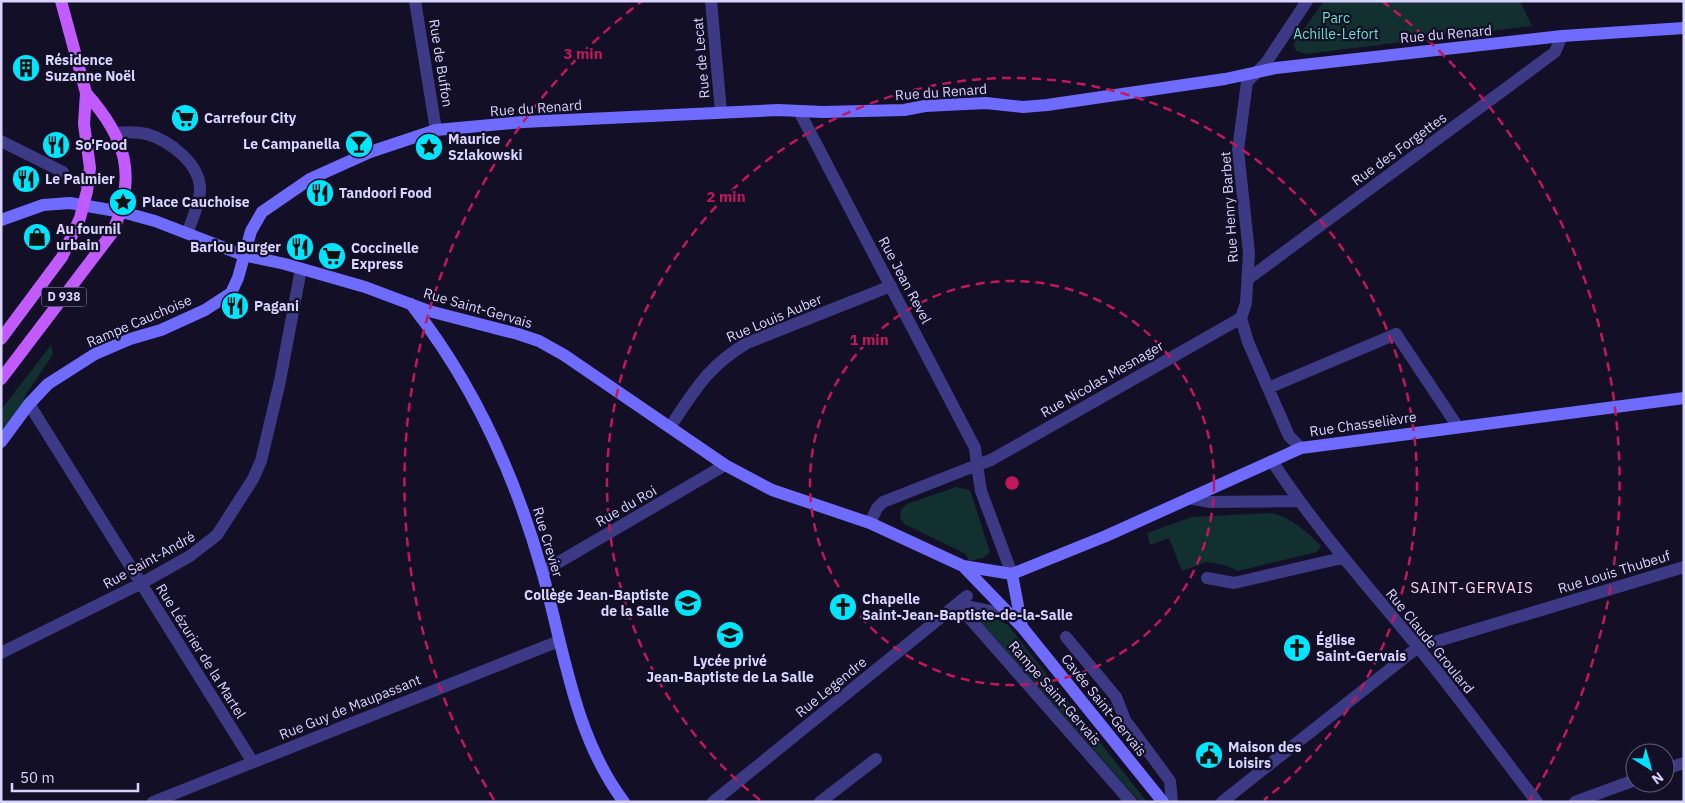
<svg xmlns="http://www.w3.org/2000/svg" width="1685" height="803" font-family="'IBM Plex Sans',sans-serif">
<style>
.green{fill:#12302f}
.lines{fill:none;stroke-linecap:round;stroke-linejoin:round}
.street{stroke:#3d3a85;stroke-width:12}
.secondary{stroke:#6f6bff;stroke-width:12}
.primary{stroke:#c25bff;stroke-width:12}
.ring{fill:none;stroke:#c2185b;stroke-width:2.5;stroke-dasharray:9 6}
.labels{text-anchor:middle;stroke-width:4.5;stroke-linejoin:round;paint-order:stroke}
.shield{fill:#130f26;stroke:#9e99be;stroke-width:1}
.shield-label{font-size:12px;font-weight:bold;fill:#d9d4ff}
.park-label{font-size:14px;fill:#5fe0c0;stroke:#130f26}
.street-label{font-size:14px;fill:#d9d4ff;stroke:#130f26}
.poi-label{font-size:14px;font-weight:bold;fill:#d9d4ff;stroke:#130f26;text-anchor:start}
.neighbourhood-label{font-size:15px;letter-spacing:1px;fill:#ffd6f0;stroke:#130f26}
.centre{fill:#c2185b;stroke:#130f26;stroke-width:2.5}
.ring-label{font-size:15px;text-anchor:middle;font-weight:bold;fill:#c2185b;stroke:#130f26;stroke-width:4.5;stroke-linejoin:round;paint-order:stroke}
</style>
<rect width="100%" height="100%" fill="#130f26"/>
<path class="green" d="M1324,1H1520L1532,26L1464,34H1411L1403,42L1306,54L1296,51L1293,44Z
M51,345L53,354L23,399L27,407L1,442V410Z
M956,487L970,490L990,552L983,558L970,561L964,553L904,524L900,517L901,509L907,504Z
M1272,513C1293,519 1306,531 1321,546L1317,552L1238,571L1224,565L1206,562L1182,571L1169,538L1150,545L1147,533L1192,517Z
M976,609L1008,625L1147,802H1140L974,614Z"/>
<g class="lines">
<path class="street" d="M415,1L436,130
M711,1L721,112
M799,111L975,448L977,465L991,460L1241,318
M116,133C126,132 137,132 147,134C170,141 201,164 200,191C199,205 192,220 187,233
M1,141L63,172
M1248,279L1555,52L1562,36
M1268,388L1396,334L1458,427
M29,404L252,761
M670,427C695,390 708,366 747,343L891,286
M1301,448L1289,436L1248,342L1241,318L1246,303L1249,253L1238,150L1247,82L1266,63L1307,1
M1272,461C1315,527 1367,585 1417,646C1458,696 1497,750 1537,802
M1189,498L1210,502L1298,501
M870,523L877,508L883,502L977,465L981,491L1012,574
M542,572L725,465
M1207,578L1234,583L1342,558
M957,604L1131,802
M957,604L1010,615
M1066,637L1116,697L1125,720L1170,781L1172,802
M1,653L142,583L190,556L217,535L253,479L261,461L280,381L301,269
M1665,769L1684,763
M153,802L559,641
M713,802L967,596
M820,802L876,759
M1222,802L1418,647L1684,567
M1575,802L1635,780"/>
<path class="secondary" d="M1,220L43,205L70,203L122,212L155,221L243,255L285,264L365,287L429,311L518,334L539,341L564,355L725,465L772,490L870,523L963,566L1012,574L1106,536L1301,448L1684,398
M411,304C473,383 515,475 542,571C564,649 574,736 624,802
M1,442L29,404L48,384L95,354L130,339L161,330L205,310L231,293L238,278L251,231L262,212L310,179L370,152L436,130L523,122L778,110L823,112L904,110L925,106L986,103L1023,107L1047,105L1225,79L1276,68L1562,36L1684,28
M963,566L1022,627L1163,802
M1012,574L1022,627"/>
<path class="primary" d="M1,339L62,257L80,218L87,191L90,168L84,124L86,93L61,1
M1,379L112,233C138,176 126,138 86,93"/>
</g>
<g class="ring">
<circle cx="1012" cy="483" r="202"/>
<path d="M760 800A405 405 0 1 1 1264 800"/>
<path d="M494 800A607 607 0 0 1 642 1M1382 1A607 607 0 0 1 1530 800"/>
</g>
<defs>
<symbol id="building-disc" viewBox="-11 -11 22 22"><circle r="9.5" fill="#00e5ff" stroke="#130f26"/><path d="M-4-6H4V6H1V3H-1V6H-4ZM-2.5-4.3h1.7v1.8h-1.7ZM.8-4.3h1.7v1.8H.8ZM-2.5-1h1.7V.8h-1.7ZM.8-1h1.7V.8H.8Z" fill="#111"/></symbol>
<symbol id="supermarket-disc" viewBox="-11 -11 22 22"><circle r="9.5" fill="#00e5ff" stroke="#130f26"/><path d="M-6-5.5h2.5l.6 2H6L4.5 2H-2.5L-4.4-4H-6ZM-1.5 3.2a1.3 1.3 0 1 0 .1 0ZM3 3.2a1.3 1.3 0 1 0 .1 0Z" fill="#111"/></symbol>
<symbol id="bar-disc" viewBox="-11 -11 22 22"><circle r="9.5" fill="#00e5ff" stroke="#130f26"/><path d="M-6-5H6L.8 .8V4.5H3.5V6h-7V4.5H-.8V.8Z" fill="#111"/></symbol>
<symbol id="restaurant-disc" viewBox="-11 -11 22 22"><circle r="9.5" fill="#00e5ff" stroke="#130f26"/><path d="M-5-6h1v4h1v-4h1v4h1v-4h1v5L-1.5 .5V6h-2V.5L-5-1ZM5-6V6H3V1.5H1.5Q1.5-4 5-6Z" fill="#111"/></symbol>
<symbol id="sight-disc" viewBox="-11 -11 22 22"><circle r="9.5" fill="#00e5ff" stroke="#130f26"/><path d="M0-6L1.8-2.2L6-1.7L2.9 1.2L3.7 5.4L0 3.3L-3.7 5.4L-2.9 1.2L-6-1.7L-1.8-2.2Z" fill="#111"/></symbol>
<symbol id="shop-disc" viewBox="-11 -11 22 22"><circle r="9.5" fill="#00e5ff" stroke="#130f26"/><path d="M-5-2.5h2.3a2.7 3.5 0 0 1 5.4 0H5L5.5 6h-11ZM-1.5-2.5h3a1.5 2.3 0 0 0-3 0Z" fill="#111"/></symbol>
<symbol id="school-disc" viewBox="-11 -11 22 22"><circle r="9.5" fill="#00e5ff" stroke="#130f26"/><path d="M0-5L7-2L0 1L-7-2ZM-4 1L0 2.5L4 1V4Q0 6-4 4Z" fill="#111"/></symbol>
<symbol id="church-disc" viewBox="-11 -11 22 22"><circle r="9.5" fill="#00e5ff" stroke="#130f26"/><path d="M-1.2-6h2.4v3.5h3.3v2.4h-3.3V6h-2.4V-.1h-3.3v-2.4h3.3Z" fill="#111"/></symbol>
<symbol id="civic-disc" viewBox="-11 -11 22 22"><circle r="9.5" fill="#00e5ff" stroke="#130f26"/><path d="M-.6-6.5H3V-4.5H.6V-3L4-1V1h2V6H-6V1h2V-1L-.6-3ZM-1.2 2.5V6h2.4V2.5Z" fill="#111"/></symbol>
</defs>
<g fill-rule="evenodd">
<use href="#building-disc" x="10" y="52" width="32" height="32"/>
<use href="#supermarket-disc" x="169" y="102" width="32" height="32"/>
<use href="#bar-disc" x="343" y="128" width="32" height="32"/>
<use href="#restaurant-disc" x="40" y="129" width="32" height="32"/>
<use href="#sight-disc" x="413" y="131" width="32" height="32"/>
<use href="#restaurant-disc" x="10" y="163" width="32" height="32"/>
<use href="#restaurant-disc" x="304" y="177" width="32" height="32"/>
<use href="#sight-disc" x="107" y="186" width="32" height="32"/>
<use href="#shop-disc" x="21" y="221" width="32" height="32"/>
<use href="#restaurant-disc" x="284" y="231" width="32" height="32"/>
<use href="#supermarket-disc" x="316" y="240" width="32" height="32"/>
<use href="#restaurant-disc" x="219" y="290" width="32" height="32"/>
<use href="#school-disc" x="672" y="587" width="32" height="32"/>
<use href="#church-disc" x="827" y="591" width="32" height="32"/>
<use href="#school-disc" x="714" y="619" width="32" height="32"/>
<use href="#church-disc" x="1281" y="632" width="32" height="32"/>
<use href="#civic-disc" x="1193" y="739" width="32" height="32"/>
</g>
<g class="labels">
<rect class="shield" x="41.5" y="287.5" width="45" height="19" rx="4"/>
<g class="shield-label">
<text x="64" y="301">D 938</text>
</g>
<g class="park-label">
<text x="1336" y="23">Parc<tspan x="1336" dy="16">Achille-Lefort</tspan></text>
</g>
<g class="street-label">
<text transform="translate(1446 34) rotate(-5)" y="5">Rue du Renard</text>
<text transform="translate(701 58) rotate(-95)" y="5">Rue de Lecat</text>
<text transform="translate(441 63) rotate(81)" y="5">Rue de Buffon</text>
<text transform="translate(941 92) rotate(-4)" y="5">Rue du Renard</text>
<text transform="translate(536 108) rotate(-4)" y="5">Rue du Renard</text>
<text transform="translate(1399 149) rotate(-36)" y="5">Rue des Forgettes</text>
<text transform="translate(1229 207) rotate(-94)" y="5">Rue Henry Barbet</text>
<text transform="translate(905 280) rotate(62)" y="5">Rue Jean Revel</text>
<text transform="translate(478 308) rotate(16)" y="5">Rue Saint-Gervais</text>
<text transform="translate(774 318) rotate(-23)" y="5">Rue Louis Auber</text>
<text transform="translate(139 321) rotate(-23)" y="5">Rampe Cauchoise</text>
<text transform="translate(1102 379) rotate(-30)" y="5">Rue Nicolas Mesnager</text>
<text transform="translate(1363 424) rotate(-8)" y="5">Rue Chasselièvre</text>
<text transform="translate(626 506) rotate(-30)" y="5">Rue du Roi</text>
<text transform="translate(548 542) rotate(73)" y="5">Rue Crevier</text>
<text transform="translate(149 560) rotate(-29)" y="5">Rue Saint-André</text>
<text transform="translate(1614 572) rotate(-17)" y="5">Rue Louis Thubeuf</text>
<text transform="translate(1430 641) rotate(51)" y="5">Rue Claude Groulard</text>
<text transform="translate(201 651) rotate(58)" y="5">Rue Lézurier de la Martel</text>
<text transform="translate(831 687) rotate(-39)" y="5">Rue Legendre</text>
<text transform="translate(1055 693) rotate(49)" y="5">Rampe Saint-Gervais</text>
<text transform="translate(1104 705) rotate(51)" y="5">Cavée Saint-Gervais</text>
<text transform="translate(350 707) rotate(-22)" y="5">Rue Guy de Maupassant</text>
</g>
<g class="poi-label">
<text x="45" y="65">Résidence<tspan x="45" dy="16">Suzanne Noël</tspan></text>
<text x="204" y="123">Carrefour City</text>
<text x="448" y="144">Maurice<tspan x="448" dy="16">Szlakowski</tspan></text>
<text x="340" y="149" text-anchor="end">Le Campanella</text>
<text x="75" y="150">So'Food</text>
<text x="45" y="184">Le Palmier</text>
<text x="339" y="198">Tandoori Food</text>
<text x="142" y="207">Place Cauchoise</text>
<text x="56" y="234">Au fournil<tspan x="56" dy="16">urbain</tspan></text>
<text x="281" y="252" text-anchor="end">Barlou Burger</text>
<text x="351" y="253">Coccinelle<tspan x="351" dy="16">Express</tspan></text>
<text x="254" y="311">Pagani</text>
<text x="669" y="600" text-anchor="end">Collège Jean-Baptiste<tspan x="669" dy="16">de la Salle</tspan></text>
<text x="862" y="604">Chapelle<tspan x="862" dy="16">Saint-Jean-Baptiste-de-la-Salle</tspan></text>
<text x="1316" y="645">Église<tspan x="1316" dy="16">Saint-Gervais</tspan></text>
<text x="730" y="666" text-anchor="middle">Lycée privé<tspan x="730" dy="16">Jean-Baptiste de La Salle</tspan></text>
<text x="1228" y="752">Maison des<tspan x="1228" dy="16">Loisirs</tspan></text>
</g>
<g class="neighbourhood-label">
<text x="1472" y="593">SAINT-GERVAIS</text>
</g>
</g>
<circle cx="1012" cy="483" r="8" class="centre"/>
<g class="ring-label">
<text x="583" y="59">3 min</text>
<text x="726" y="202">2 min</text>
<text x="869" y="345">1 min</text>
</g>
<rect width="1685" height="803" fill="none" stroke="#d9d4ff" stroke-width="5"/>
<g transform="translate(1650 768) rotate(143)"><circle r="24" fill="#130f26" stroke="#625e7d"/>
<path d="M0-4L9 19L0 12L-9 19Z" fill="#00e5ff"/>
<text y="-8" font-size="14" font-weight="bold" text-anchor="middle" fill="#d9d4ff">N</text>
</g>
<path d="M12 783v8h126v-8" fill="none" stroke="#d9d4ff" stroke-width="2.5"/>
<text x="20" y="783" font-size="15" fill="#d9d4ff" stroke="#130f26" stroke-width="4" paint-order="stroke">50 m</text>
</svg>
